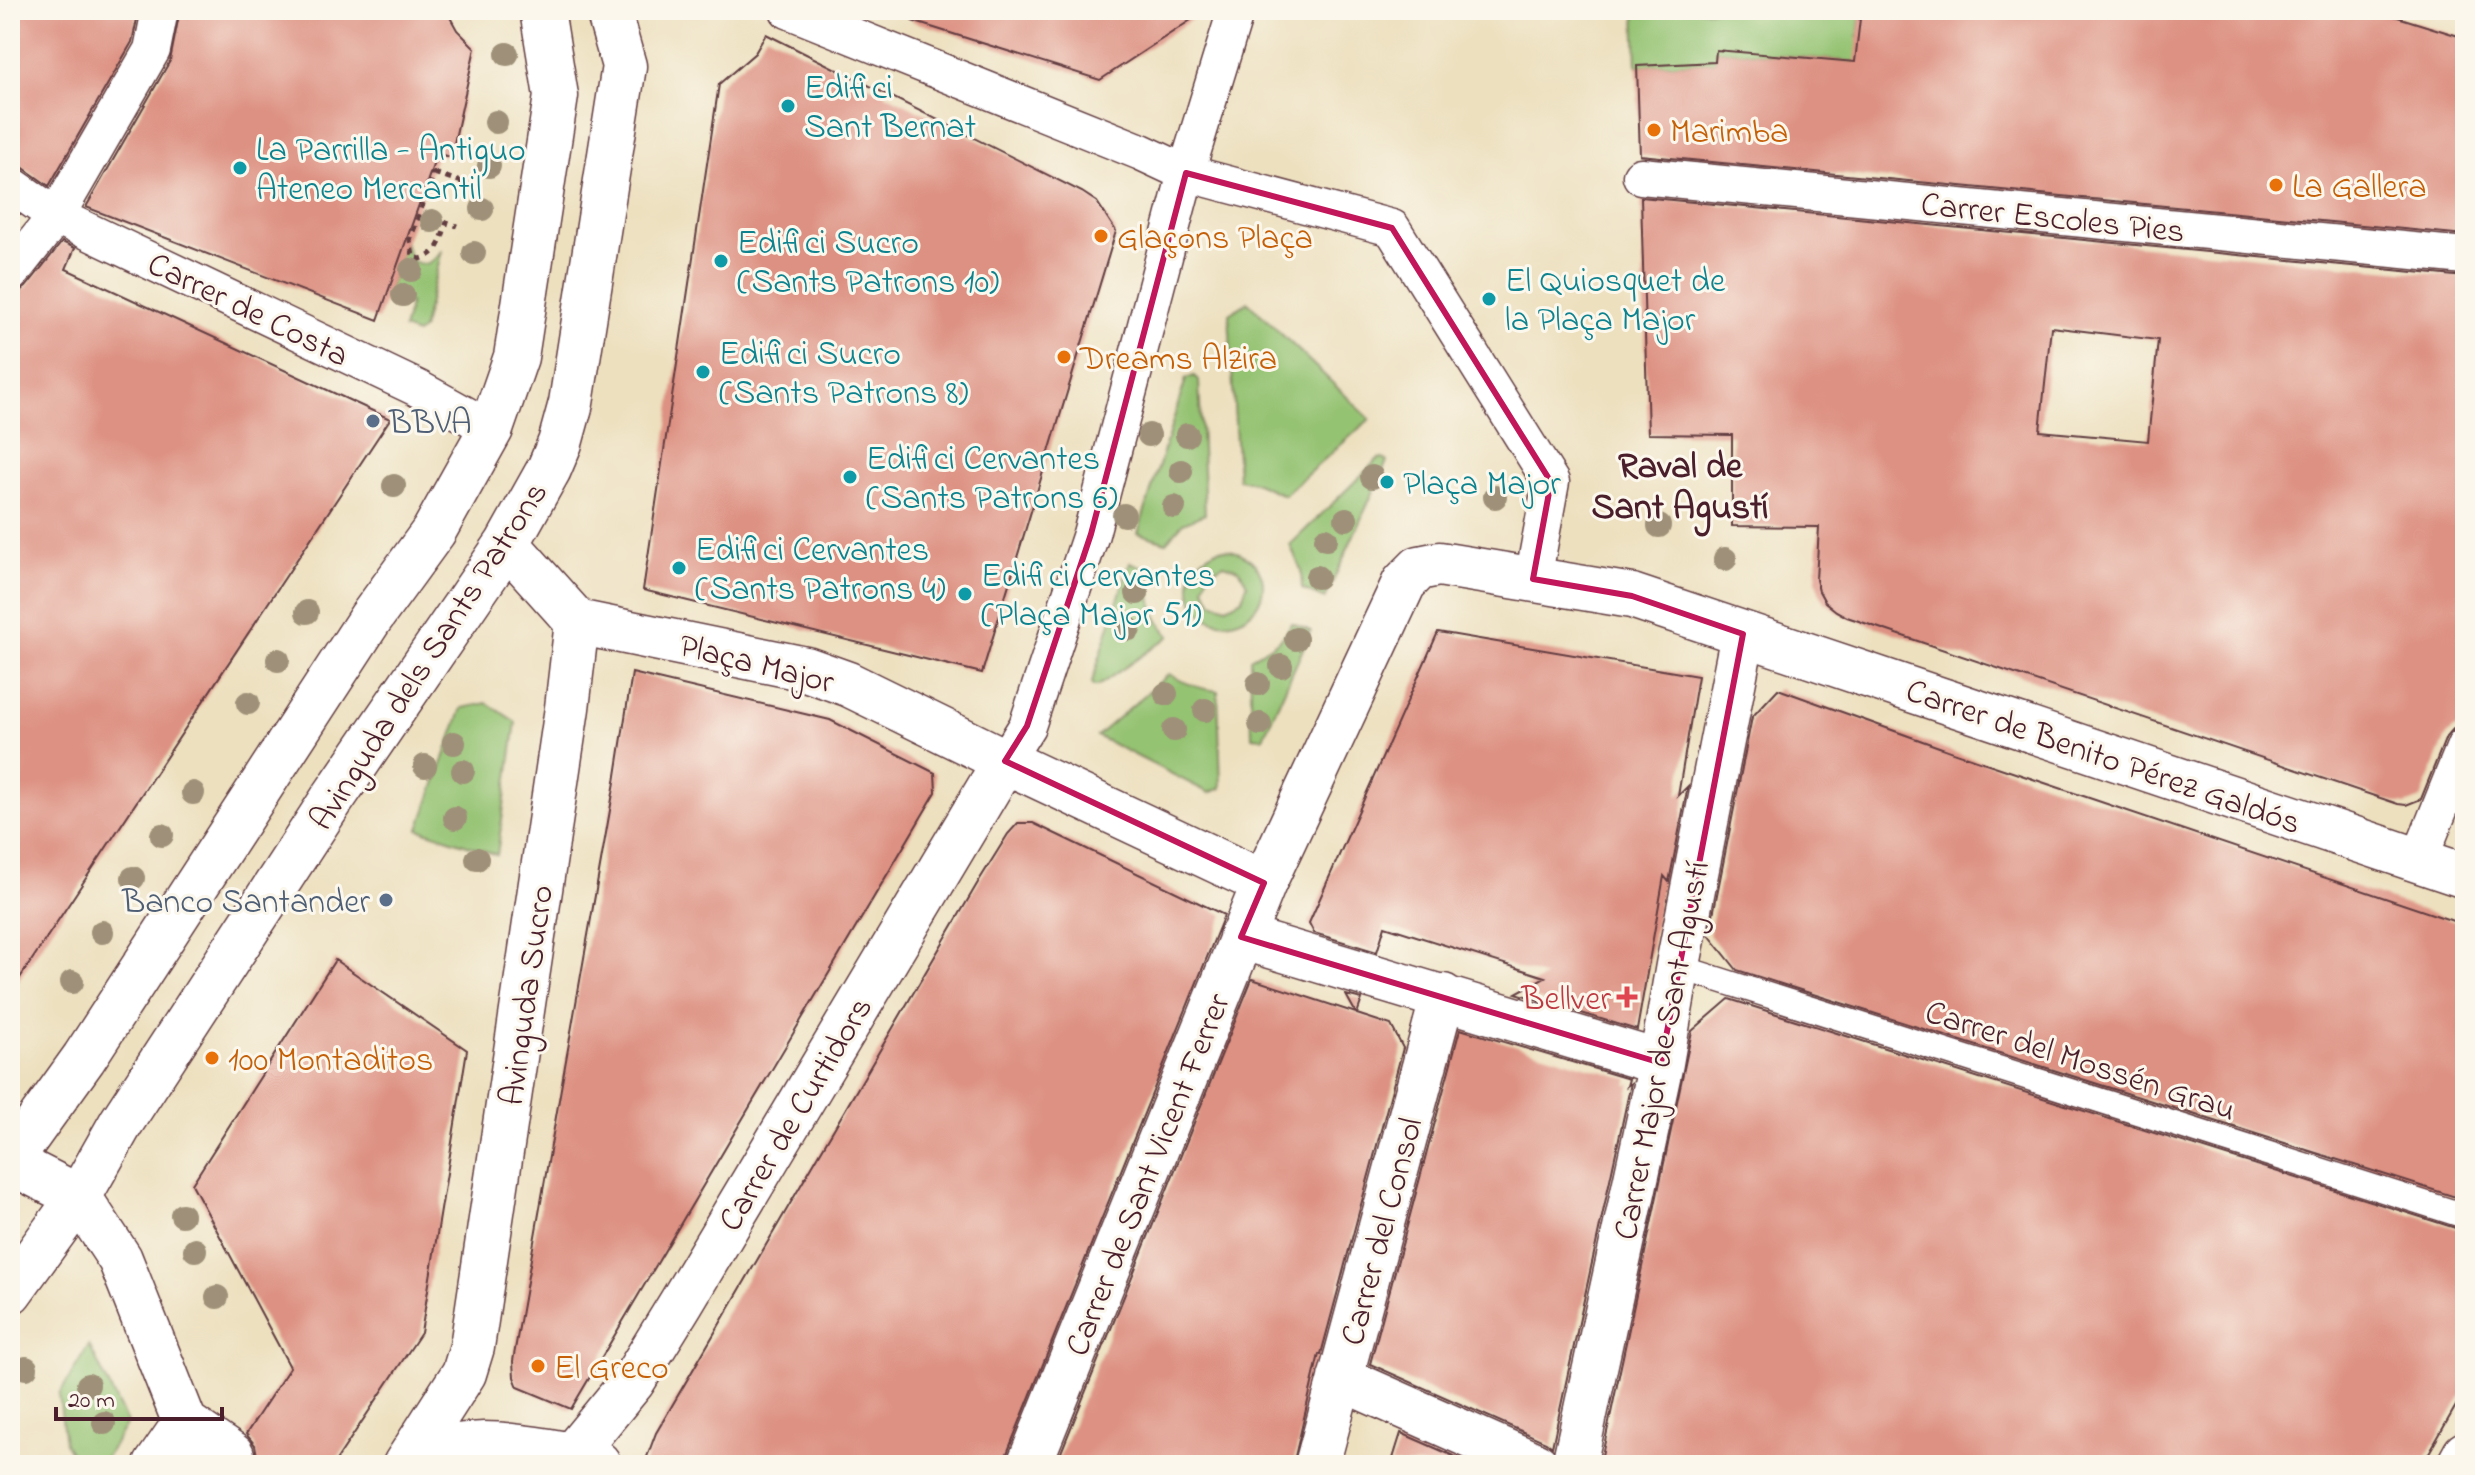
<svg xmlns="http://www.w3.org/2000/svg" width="2475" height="1475" font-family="'Indie Flower',sans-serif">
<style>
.green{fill:#94c372;stroke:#6f714e;stroke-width:2;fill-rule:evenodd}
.building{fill:#dd9182;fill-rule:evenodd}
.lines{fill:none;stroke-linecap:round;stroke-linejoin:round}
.service-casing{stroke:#623c41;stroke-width:27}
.pedestrian-casing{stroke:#623c41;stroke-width:39}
.minor-casing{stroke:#623c41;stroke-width:47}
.path{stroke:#623c41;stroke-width:5;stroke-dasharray:6 6;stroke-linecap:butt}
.service{stroke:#fff;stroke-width:24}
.pedestrian{stroke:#fff;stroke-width:36}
.minor{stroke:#fff;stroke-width:44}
.tree{fill:#9f9179}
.marked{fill:none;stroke:#c2185b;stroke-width:6;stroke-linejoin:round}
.culture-dot{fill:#0f9aa8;stroke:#fbf7ec;stroke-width:3}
.food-dot{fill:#e8710a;stroke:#fbf7ec;stroke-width:3}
.service-dot{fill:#5c6f8a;stroke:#fbf7ec;stroke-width:3}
.health-dot{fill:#e0444e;stroke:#fbf7ec;stroke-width:3}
.labels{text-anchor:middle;stroke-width:6;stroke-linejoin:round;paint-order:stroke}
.culture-label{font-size:34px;fill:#0d838f;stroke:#fbf7ec;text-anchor:start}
.food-label{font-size:34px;fill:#c56008;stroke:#fbf7ec;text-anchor:start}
.street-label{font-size:34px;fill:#4a1f2b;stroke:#fbf7ec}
.service-label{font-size:34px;fill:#4e5e75;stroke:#fbf7ec;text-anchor:start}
.health-label{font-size:34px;fill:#be3a42;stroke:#fbf7ec;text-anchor:end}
.neighbourhood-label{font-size:36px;font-weight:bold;fill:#4a1f2b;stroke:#fbf7ec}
</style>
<rect width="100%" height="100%" fill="#fbf7ec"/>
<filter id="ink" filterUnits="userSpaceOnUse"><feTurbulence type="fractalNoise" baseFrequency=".0125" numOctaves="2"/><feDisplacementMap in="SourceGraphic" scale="16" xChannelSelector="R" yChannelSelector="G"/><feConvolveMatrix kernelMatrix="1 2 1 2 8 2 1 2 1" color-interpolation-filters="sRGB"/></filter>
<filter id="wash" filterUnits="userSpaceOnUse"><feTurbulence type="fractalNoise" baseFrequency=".006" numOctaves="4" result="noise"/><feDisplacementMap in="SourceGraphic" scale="32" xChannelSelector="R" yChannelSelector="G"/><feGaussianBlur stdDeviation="1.8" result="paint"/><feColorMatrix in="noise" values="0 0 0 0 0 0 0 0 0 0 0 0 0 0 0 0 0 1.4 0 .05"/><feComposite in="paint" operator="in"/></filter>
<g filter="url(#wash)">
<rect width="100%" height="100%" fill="#ede0bf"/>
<path class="green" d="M1635,10H1861L1858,39L1895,44L1892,65L1716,50L1715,62L1637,66Z
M405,243L411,260C425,268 433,263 442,250L422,330L416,334L403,329L410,304L386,297Z
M1248,302L1370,419L1284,495L1254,482L1238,479L1229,314Z
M1194,376L1199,381L1205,514L1183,523L1166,542L1138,533L1186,379Z
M1383,458L1387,461L1385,466L1325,599L1302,589L1301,570L1290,545L1378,459Z
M1220,549C1248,549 1273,573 1259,602C1255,610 1249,615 1241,619C1194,639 1165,568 1220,549ZM1224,564L1239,569L1247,584L1242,599L1227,607L1212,602L1204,587L1209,572Z
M1130,562L1153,571C1146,594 1154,619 1170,636L1098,686H1093L1092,682Z
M1291,623L1311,631L1263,738L1252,737L1250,658C1266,649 1284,641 1291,623Z
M1169,674C1185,684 1199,689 1218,691L1221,788L1209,793L1097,736Z
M487,703L516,722L497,855L419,829L462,708Z
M89,1345L127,1423L101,1465H77L65,1444L59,1395Z"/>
<g id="blocks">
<path class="building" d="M10,10H139L132,42L49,186L22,167L10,163Z
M180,10H446L457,30L475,48L451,157L437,154L378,320L86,207L170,61Z
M913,10H1206L1100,80L912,21Z
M1861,10H2375L2465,38V235L1640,155L1637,66L1715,62L1716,50L1855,62Z
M766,34L1082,192L1097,202L1116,231L982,673L643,590L719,84L755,53Z
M1641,197L2465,277V725L2453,729L2446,737L2421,799L2406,805L2398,804L1847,617L1836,611L1825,602L1819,591L1816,580L1819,527L1732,526V435L1648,434ZM2051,327L2158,340L2148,441L2040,431Z
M62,242L75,248L66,269L390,419L10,993V295L18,293L26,287Z
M1438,632L1698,676L1678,796L1688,786L1669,882L1664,876L1637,1030L1516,993L1545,977L1385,926L1377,952L1314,933L1309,923Z
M632,673L830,720L935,773L936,792L571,1409L518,1387L514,1377L513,1361L615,782Z
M1778,689L1953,752L2465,925V1200L1737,970L1709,935L1752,717Z
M1018,823H1033L1224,915L1006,1456L1005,1465H644L656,1433L780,1221L980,879L1008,834Z
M335,960L467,1050L421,1333L333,1465H254L257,1456L255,1445L246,1434L290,1367L192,1184Z
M1252,979L1356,1013L1346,995L1362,999L1357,1014L1391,1025L1403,1048L1321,1354H1319L1293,1465H1056Z
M1729,999L2465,1231V1390L2422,1465H1600L1692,1031Z
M1460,1029L1629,1079L1627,1086L1631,1083L1552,1447L1546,1442L1370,1364Z
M1401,1433L1474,1465H1391Z"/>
</g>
</g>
<g filter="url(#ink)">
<use href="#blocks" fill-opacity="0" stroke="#623c41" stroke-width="2"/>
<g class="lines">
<defs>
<path id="service" d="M1678,965L1698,973L2465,1216"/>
<path id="pedestrian" d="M788,10L1141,152L1186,173L1392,228L1551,482L1533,579
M1641,176L2465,256
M10,184L56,216L417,388L491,429
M10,274L56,216L152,50L160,10
M1005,761L1027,726L1091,534L1186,173L1236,10
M2419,860L2465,746"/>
<path id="minor" d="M507,544L577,622
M577,622L806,669L848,684L1005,761L1264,883L1404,583L1419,568L1439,564L1632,596L2465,876
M1241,937L1661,1063
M10,1161L84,1058L370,619L434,531L491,429L516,357L556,96L542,10
M10,1162L79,1197L120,1259L185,1423
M10,1292L79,1197L121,1123L331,801L507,544L549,469L560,443L571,403L624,66L608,10
M1340,1378L1536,1465
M185,1423L232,1455
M412,1456C464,1440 496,1442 549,1451C565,1454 583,1456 598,1463
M156,1465L185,1423
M405,1465L464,1373L472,1347L567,708L577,622
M567,1465L572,1455L633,1381L681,1303L1005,761
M1029,1465L1264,883
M1317,1465L1443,996
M1574,1465L1661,1063L1678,965L1743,634
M2459,1465L2465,1454"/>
</defs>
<use href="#service" class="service-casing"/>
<use href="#pedestrian" class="pedestrian-casing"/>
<use href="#minor" class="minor-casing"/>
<path class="path" d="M430,173H434L410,240L413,256L420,259C439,255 441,239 447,222L457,226
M434,173L465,183"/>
<use href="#service" class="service"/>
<use href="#pedestrian" class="pedestrian"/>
<use href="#minor" class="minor"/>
</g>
<g class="tree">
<circle cx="507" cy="54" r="12"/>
<circle cx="496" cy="122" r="12"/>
<circle cx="489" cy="166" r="12"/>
<circle cx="482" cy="209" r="12"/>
<circle cx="432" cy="221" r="12"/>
<circle cx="474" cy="253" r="12"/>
<circle cx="411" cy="270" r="12"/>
<circle cx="403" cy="295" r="12"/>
<circle cx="1149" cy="435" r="12"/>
<circle cx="1187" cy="435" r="12"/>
<circle cx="1181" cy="471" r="12"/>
<circle cx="1372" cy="477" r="12"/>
<circle cx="394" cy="486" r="12"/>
<circle cx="1495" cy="497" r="12"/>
<circle cx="1174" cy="507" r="12"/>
<circle cx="1124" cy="515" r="12"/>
<circle cx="1346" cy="519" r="12"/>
<circle cx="1659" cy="526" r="12"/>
<circle cx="1326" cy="539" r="12"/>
<circle cx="1725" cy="559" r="12"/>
<circle cx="1317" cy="577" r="12"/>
<circle cx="1137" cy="593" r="12"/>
<circle cx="307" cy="612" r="12"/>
<circle cx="1129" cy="629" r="12"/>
<circle cx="1296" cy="639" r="12"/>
<circle cx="278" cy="660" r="12"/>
<circle cx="1281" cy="666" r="12"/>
<circle cx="1258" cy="684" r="12"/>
<circle cx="1166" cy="694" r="12"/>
<circle cx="248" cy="703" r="12"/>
<circle cx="1205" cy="710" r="12"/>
<circle cx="1260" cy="724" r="12"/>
<circle cx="1174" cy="730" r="12"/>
<circle cx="454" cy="743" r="12"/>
<circle cx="425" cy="766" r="12"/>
<circle cx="463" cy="771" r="12"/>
<circle cx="193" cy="793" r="12"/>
<circle cx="455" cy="818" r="12"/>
<circle cx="162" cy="835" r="12"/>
<circle cx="477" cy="859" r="12"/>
<circle cx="133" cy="878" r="12"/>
<circle cx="102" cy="932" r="12"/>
<circle cx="72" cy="982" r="12"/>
<circle cx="182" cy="1215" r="12"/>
<circle cx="195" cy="1250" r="12"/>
<circle cx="217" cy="1297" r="12"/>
<circle cx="26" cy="1368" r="12"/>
<circle cx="88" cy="1385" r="12"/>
<circle cx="104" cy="1423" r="12"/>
</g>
</g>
<path class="marked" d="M1186,173L1392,228L1551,482L1533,579L1632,596L1743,634L1661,1063L1241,937L1264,883L1005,761L1027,726L1091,534Z"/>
<g class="culture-dot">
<circle cx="788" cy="106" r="8"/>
<circle cx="240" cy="168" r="8"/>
<circle cx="721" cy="261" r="8"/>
<circle cx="1489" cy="299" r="8"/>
<circle cx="703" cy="372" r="8"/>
<circle cx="850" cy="477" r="8"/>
<circle cx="1387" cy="482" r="8"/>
<circle cx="679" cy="568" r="8"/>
<circle cx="965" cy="594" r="8"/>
</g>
<g class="food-dot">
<circle cx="1654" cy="130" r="8"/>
<circle cx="2276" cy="185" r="8"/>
<circle cx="1101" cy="236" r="8"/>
<circle cx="1064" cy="357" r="8"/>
<circle cx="212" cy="1058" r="8"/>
<circle cx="538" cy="1366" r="8"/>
</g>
<g class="service-dot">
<circle cx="373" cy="421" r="8"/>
<circle cx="386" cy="900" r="8"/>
</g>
<path class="health-dot" d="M1623 985h8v8h8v8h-8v8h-8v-8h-8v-8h8z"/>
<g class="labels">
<g class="culture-label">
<text x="804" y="98">Edifici<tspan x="804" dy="39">Sant Bernat</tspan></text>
<text x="256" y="160">La Parrilla - Antiguo<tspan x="256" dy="39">Ateneo Mercantil</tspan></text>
<text x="737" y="253">Edifici Sucro<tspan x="737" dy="39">(Sants Patrons 10)</tspan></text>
<text x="1505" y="291">El Quiosquet de<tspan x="1505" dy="39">la Plaça Major</tspan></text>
<text x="719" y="364">Edifici Sucro<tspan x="719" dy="39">(Sants Patrons 8)</tspan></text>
<text x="866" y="469">Edifici Cervantes<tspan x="866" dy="39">(Sants Patrons 6)</tspan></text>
<text x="1403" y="494">Plaça Major</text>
<text x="695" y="560">Edifici Cervantes<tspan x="695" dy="39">(Sants Patrons 4)</tspan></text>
<text x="981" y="586">Edifici Cervantes<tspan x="981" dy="39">(Plaça Major 51)</tspan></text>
</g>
<g class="food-label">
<text x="1670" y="142">Marimba</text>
<text x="2292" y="197">La Gallera</text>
<text x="1117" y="248">Glaçons Plaça</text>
<text x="1080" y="369">Dreams Alzira</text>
<text x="228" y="1070">100 Montaditos</text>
<text x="554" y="1378">El Greco</text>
</g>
<g class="street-label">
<text transform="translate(2053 216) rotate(6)" y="12">Carrer Escoles Pies</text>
<text transform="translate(249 308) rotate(26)" y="12">Carrer de Costa</text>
<text transform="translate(427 655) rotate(-57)" y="12">Avinguda dels Sants Patrons</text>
<text transform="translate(757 662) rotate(14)" y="12">Plaça Major</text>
<text transform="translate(2104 755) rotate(19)" y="12">Carrer de Benito Pérez Galdós</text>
<text transform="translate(525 995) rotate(-82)" y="12">Avinguda Sucro</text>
<text transform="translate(1660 1050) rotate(-79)" y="12">Carrer Major de Sant Agustí</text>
<text transform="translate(2081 1059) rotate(18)" y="12">Carrer del Mossén Grau</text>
<text transform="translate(794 1113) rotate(-59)" y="12">Carrer de Curtidors</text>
<text transform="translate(1146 1174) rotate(-68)" y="12">Carrer de Sant Vicent Ferrer</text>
<text transform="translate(1380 1231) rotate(-75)" y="12">Carrer del Consol</text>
</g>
<g class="service-label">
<text x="389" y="433">BBVA</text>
<text x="370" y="912" text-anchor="end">Banco Santander</text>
</g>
<g class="health-label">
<text x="1611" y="1009">Bellver</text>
</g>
<g class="neighbourhood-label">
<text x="1680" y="477">Raval de<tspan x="1680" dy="41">Sant Agustí</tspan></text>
</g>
</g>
<rect width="2475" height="1475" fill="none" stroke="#fbf7ec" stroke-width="40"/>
<path d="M56 1407v12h166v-12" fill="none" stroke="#4a1f2b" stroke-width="4"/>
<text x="68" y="1407" font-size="24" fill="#4a1f2b" stroke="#fbf7ec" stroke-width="6" paint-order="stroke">20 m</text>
</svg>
